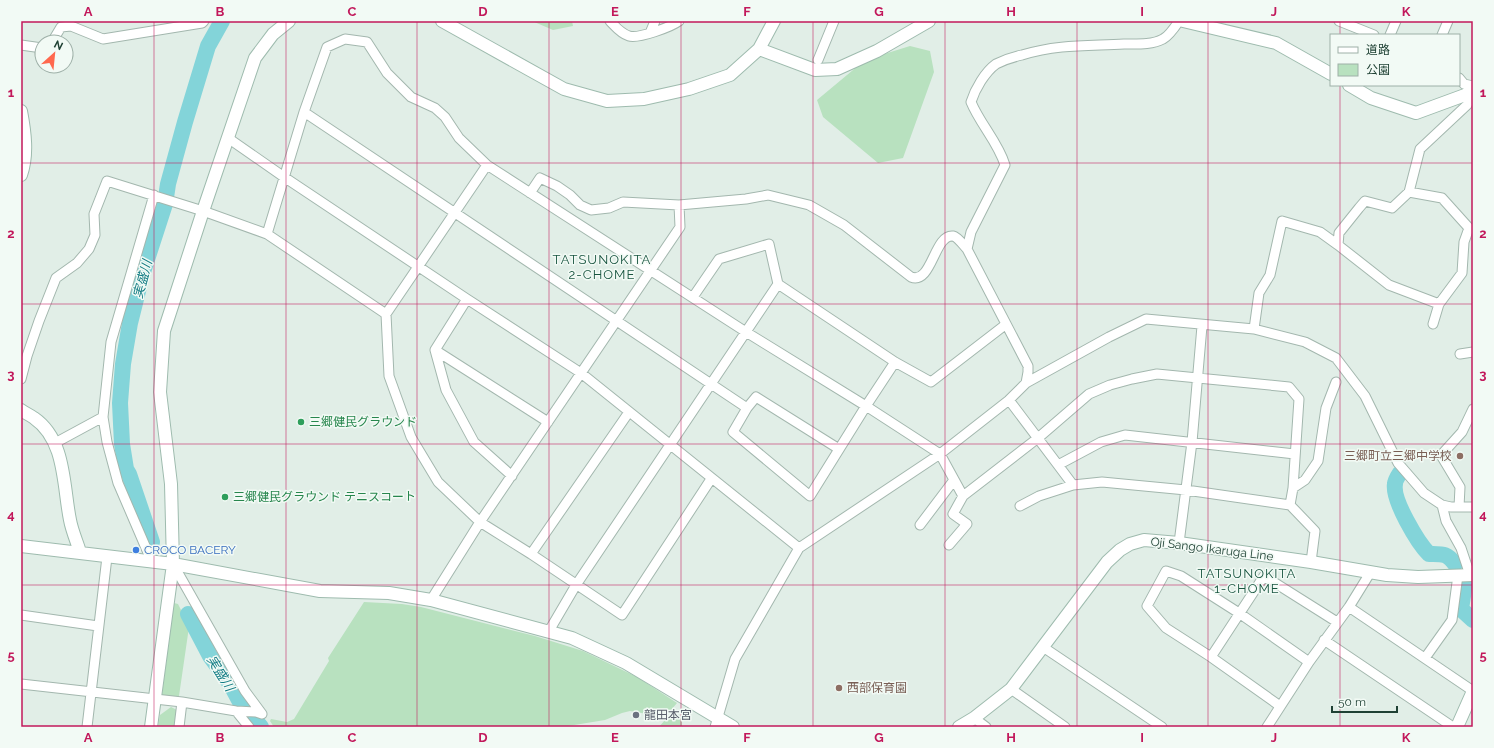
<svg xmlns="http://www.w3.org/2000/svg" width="1494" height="748" font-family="Raleway,'Noto Sans JP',sans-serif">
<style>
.green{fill:#b8e1bf}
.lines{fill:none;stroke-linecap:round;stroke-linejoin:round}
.river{stroke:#83d4d9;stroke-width:16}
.street-casing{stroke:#a3b7ae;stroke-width:11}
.secondary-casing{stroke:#9ebbae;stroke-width:14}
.street{stroke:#fff;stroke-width:9}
.secondary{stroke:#fff;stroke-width:12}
.grid{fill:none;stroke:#c2185b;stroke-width:1;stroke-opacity:0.55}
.leisure-dot{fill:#2e9e5b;stroke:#f2faf5;stroke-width:1.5}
.education-dot{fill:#8d6e63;stroke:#f2faf5;stroke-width:1.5}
.shop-dot{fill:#3f7fe0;stroke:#f2faf5;stroke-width:1.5}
.worship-dot{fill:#6b7280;stroke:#f2faf5;stroke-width:1.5}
.labels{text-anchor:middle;stroke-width:3;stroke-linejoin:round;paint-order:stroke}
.leisure-label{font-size:12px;fill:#27864d;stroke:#f2faf5;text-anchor:start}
.education-label{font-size:12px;fill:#785e54;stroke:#f2faf5;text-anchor:end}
.street-label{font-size:12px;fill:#1f4134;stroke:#f2faf5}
.shop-label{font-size:12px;fill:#366cbe;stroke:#f2faf5;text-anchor:start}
.worship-label{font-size:12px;fill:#5b616d;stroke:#f2faf5;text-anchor:start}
.neighbourhood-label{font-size:13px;letter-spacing:1px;fill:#195540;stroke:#f2faf5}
.water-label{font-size:13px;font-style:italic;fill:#127c84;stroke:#f2faf5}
.neatline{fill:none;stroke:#c2185b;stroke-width:1.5}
.grid-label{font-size:13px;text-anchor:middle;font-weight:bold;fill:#c2185b}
</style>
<rect width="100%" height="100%" fill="#e1eee7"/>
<path class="green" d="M532,21H572L573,26L553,30Z
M910,46L930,51L934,72L903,158L878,163L823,117L817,100L865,60Z
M364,602L402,604L421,607L535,636L583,651L637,677L677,703L671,710L664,714L659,716L630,711L622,713L605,720L562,727H274L270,721L271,719L287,722L294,719L329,661L328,658Z
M174,603L178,604L188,624L189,627L179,696L176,698L165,697L162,695Z
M171,707L177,710L176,727H158L160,715Z
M675,714L682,717V727H659L665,720Z"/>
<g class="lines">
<path class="river" d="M1400,473C1398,476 1395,481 1395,484C1392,500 1418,543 1429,554C1443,554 1447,553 1455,564
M152,542L129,474L126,469L122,444L120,403L123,364L130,323L142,275L165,204L168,184L185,122L208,46L222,21
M1465,583L1461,609L1473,620
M188,614L210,656L231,685L240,702L261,727"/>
<defs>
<path id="street" d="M610,21C616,27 620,33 629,36C638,39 671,27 679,21
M1339,21L1374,35
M650,33L655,21
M1390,35L1396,21
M1442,35L1448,21
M52,42L61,27L71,26L103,39L202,23L204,21
M21,45L42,48
M818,60L834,21
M1459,78L1464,84L1473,86
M304,112L747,408L733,432L810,496L866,406L895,362
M228,138L284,177L467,299L581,373L799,548
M1409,192L1442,198L1469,228L1464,242L1462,273L1439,304L1433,324
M530,193L540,178L557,186L570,195L580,205L591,210L609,208L623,202L679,205L746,199L768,195L809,205L844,225L911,277C932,285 934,234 953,236C958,237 963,245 967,249L1028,366V372L1026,383
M267,234L304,112L327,47L345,39L367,42L387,73L411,97L435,108L445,117L459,138L487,165L746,332L866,406L940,454L963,496L1038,438L1089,394L1110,385L1132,379L1157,374L1289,387L1299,399L1293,488L1290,505L1315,531L1311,562
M1338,245L1339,233L1359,208L1365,201L1392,208L1409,192L1420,149L1467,105L1473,93
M967,249L971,232L1005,165C998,142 980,124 971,102C975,89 985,72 996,64C1004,60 1013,57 1022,55C1058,44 1088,46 1124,44C1137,44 1152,45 1163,39C1169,36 1175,27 1179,21
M693,297L719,259L769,244L778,284L895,362L931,382L1005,325
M467,299L435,350L446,390L474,442L512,476
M386,314L389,376L411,437L438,482L480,522L531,554L622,615L711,479
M1254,329L1259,293L1270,275L1282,221L1320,232L1338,245L1389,285L1439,304
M435,350L548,422
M1460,354L1473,352
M21,379L27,356L39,321L56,278L77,263L89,249L95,235L94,214L107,181L203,211L267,234L386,314L487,165
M1009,400L1058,465L1101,442L1125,435L1295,454
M747,408L756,397L839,449
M55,443L103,417
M1058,465L1073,485
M1293,488L1305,480L1318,461L1326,408L1336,382
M1442,505L1446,521L1461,548L1470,575
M1020,506L1039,496L1073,485L1102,482L1186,490L1290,505
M1459,507L1460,487L1442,457L1443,453L1462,432L1473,409
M920,525L954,480
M1179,543L1192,442L1202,326
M949,545L967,524L953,514L963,496
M531,554L629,412
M152,562L118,483L107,442L103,417L111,342L154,195
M173,564L245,691L262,714
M431,600L480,522L680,227L679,205
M1349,607L1473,691
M21,615L98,626
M549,631L576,585L778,284
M1324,640L1453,727
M1043,647L1162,727
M1211,657L1264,576L1337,622
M1425,658L1452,620L1458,575
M21,684L182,702L236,711L256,712L262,714
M1011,689L1065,727
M1280,706L1211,657L1166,628L1147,606L1166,571L1181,576L1239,613L1309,662
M236,711L249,727
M974,718L986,727
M87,727L107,557
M179,727L182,702
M715,727L735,659L799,548L940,454L1009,400L1026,383L1109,337L1146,319L1254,329L1305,342L1336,358L1365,396L1398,463L1424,493L1442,505L1451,507H1473
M1267,727L1309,662L1349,607L1370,573"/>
<path id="secondary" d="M442,21L564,89L607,101L644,99L689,89L730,75L759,49L774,21
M1183,21L1276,43L1331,74
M759,49L815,70L837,69L877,51L929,21
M1349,85L1371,98L1416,113L1465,95L1473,89
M21,111C25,132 28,155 21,175
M21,410C25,413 30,415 34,418C66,440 63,486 70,520C72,531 77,542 80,552
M21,546L173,564L320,591L389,593L431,600L572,638L626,663L733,727
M151,727L173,564L171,484L160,392L164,331L203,211L255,58L273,34L289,21
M959,727L974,718L1011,689L1107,562L1120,550L1130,544L1144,540L1179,543L1311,562L1387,575L1418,577L1473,575
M1457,727L1473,691"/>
</defs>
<use href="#street" class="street-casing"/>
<use href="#secondary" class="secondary-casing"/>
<use href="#street" class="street"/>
<use href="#secondary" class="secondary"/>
</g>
<path class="grid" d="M154,21V727M286,21V727M417,21V727M549,21V727M681,21V727M813,21V727M945,21V727M1077,21V727M1208,21V727M1340,21V35M1340,85V727M21,163H1473M21,304H1473M21,444H1473M21,585H1473"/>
<g class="leisure-dot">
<circle cx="301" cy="422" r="4"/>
<circle cx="225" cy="497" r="4"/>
</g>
<g class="education-dot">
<circle cx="1460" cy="456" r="4"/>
<circle cx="839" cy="688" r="4"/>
</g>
<circle class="shop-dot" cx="136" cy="550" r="4"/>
<circle class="worship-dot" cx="636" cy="715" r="4"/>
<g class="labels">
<g class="leisure-label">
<text x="309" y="426">三郷健民グラウンド</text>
<text x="233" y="501">三郷健民グラウンド テニスコート</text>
</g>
<g class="education-label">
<text x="1452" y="460">三郷町立三郷中学校</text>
<text x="847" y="692" text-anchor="start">西部保育園</text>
</g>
<g class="street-label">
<text transform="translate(1212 549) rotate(7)" y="4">Oji Sango Ikaruga Line</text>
</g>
<g class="shop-label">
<text x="144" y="554">CROCO BACERY</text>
</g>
<g class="worship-label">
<text x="644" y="719">龍田本宮</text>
</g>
<g class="neighbourhood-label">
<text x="602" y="264">TATSUNOKITA<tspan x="602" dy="15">2-CHOME</tspan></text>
<text x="1247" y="578">TATSUNOKITA<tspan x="1247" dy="15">1-CHOME</tspan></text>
</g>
<g class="water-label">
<text transform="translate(142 279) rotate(-75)" y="5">実盛川</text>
<text transform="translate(221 673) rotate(58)" y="5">実盛川</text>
</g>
</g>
<rect width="1494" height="748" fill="none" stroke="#f2faf5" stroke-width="44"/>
<rect x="1330" y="34" width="130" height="52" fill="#f2faf5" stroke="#9eb0a8"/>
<rect x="1338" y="47" width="20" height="6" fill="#ffffff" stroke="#9eb0a8"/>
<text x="1366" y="54" font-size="12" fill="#1f4134">道路</text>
<rect x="1338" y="64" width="20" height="12" fill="#b8e1bf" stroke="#9eb0a8"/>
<text x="1366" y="74" font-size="12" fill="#1f4134">公園</text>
<g transform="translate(54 54) rotate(27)"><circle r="19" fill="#f2faf5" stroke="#9eb0a8"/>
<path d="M0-3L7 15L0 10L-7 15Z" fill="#ff684e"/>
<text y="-6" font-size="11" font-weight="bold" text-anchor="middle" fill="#1f4134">N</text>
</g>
<path d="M1332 706v6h65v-6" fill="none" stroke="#1f4134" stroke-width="2"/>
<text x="1338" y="706" font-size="12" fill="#1f4134" stroke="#f2faf5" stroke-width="3" paint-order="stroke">50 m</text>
<rect x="22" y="22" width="1450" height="704" class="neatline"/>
<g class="grid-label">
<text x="88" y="16">A</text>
<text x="220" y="16">B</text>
<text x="352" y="16">C</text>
<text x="483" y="16">D</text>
<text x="615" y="16">E</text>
<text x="747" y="16">F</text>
<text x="879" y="16">G</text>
<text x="1011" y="16">H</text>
<text x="1142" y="16">I</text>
<text x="1274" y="16">J</text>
<text x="1406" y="16">K</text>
<text x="11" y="97">1</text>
<text x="1483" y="97">1</text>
<text x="11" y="238">2</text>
<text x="1483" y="238">2</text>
<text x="11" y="379">3</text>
<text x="1483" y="379">3</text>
<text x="11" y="519">4</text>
<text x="1483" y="519">4</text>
<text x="11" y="660">5</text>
<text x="1483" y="660">5</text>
<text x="88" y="742">A</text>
<text x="220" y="742">B</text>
<text x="352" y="742">C</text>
<text x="483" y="742">D</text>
<text x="615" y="742">E</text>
<text x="747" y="742">F</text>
<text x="879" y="742">G</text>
<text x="1011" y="742">H</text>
<text x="1142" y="742">I</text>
<text x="1274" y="742">J</text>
<text x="1406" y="742">K</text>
</g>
</svg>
